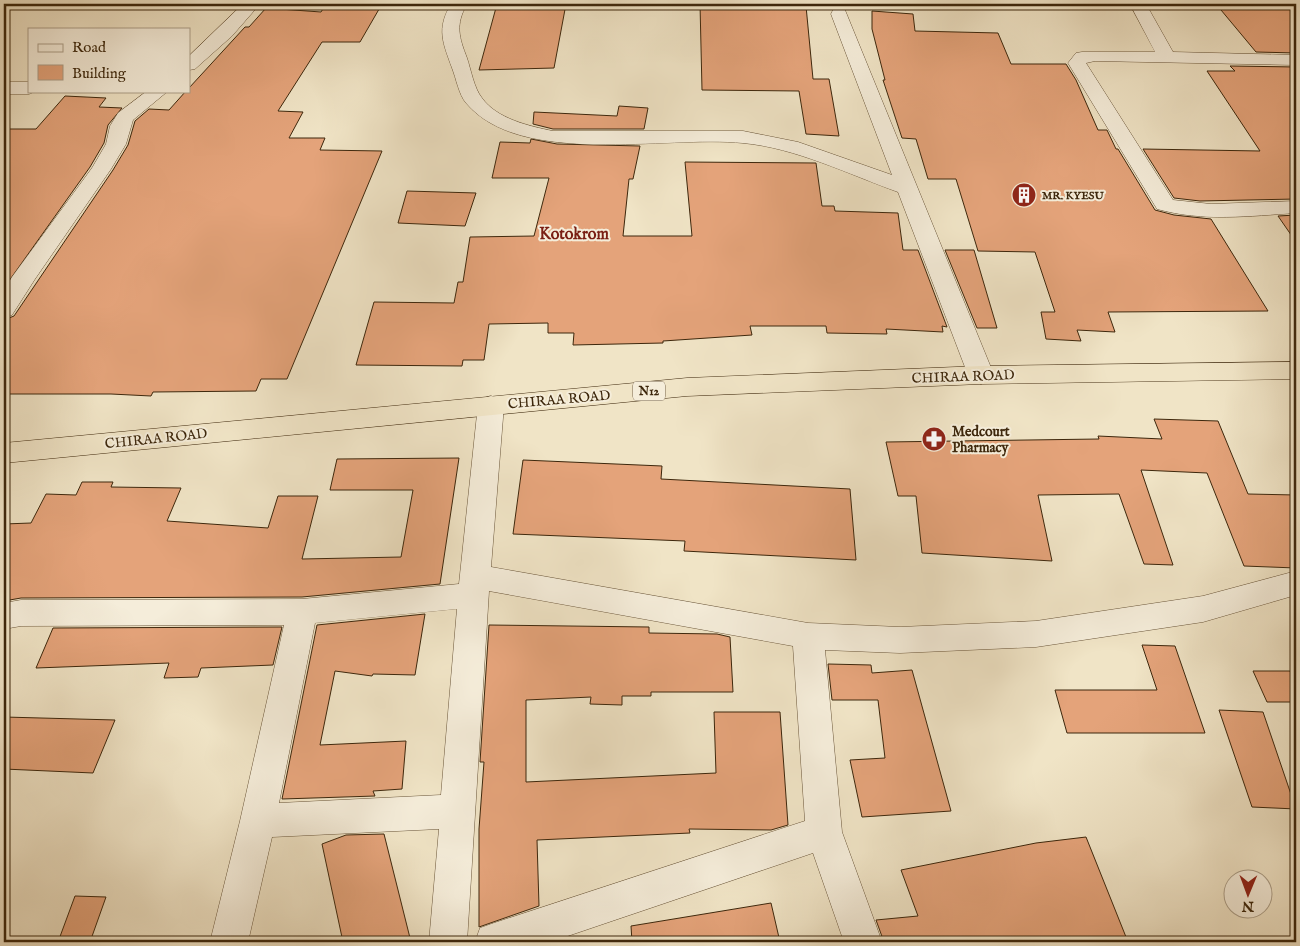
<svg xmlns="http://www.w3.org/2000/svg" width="1300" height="946" font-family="'IM FELL English',serif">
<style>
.building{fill:#e4a37a;stroke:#3d270c}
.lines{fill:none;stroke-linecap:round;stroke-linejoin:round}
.street-casing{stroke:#6a563a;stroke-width:1}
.highway-casing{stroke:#3d270c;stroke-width:1}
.street{fill:#f5edda;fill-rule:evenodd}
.highway{fill:#f0e4c6;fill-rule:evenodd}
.labels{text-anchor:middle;stroke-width:4;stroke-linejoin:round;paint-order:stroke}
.far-poi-label{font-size:11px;font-weight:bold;fill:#3d270c;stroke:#f5edda;text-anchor:start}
.shield{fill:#f5edda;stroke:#74624a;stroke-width:1}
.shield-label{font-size:12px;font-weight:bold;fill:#3d270c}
.street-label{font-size:14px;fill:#3d270c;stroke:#f5edda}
.poi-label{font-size:14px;font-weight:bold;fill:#3d270c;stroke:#f5edda;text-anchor:start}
.far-district-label{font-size:16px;font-weight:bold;fill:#7a1f14;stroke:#f5edda}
</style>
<rect width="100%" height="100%" fill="#f0e4c6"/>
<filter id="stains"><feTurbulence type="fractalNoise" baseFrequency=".004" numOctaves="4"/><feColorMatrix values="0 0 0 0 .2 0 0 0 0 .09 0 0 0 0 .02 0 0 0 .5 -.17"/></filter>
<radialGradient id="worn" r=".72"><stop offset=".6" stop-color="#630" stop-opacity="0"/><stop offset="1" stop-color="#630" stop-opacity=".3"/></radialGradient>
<path class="building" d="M326,4H382L360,42H322L278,111L303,112L289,138H325L320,150L382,151L287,379H261L256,391L153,392L151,396L111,394H4V320L14,316L113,170L128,145L135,121L149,109L169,110L186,91H189V88L245,27H249L266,8L321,12Z
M497,4H566L554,68L479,70Z
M700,4L806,6L813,79H829L839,136L806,134L799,91L702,90Z
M1216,4H1296V53L1256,52Z
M872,11L913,14L915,31L998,33L1011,64H1066L1076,80L1098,130H1107L1116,149H1118L1155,210L1174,215L1211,219L1268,311L1108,312L1115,332L1077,330L1081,341L1046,339L1041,312H1055L1035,252L978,251L956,179H928L916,139L902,138L883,80H885L872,29Z
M1230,66L1296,67V199L1200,201L1174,198L1143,149L1260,151L1207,71H1235Z
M65,96L106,98L99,107L122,108L108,125L104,143L90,167L4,288V129H36Z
M619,106L648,108L644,129H553L533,124L534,112L617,116Z
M531,139L557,144L640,146L633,179H629L623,236H692L685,162L816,163L822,206H834L835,211L898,213L903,250H918L947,327L942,326L943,332L886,329L887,334L827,333L826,326H750L752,335L663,341V343L573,345L574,333H548V323L489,324L484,360H463L462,366L356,365L374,302L454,303L458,282H463L470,237L534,236L549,178H492L500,142L530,143Z
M407,191L476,193L465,226L398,223Z
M1296,215V242L1278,216Z
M945,250H974L997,328H977Z
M1154,419L1218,421L1248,494L1296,495V568L1244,566L1207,473L1141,470L1173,565L1144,564L1119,494L1038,495L1052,561L922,553L916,496H898L886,442L1099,439L1098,436L1162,439Z
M459,458L440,584L302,597L21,598L4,601V524L31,523L46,494L76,495L82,482H113L111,487L181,488L167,521L268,528L278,496H318L302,559L401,557L413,490H330L337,459Z
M523,460L662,466L661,479L850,489L856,560L684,551L685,541L513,534Z
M425,614L415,675L373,674L372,676L335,671L320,745L406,741L402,789L373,791L375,796L282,799L317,625Z
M489,625L649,627V633L717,634L730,637L733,692H651V696H622V705L590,704L591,697L526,700V782L716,773L714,712H780L788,825L771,830L689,829L690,833L537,840L539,906L479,927V829L484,762H480Z
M282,627L273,665L201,668L198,677L164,678L169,663L36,668L53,628Z
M1142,645L1175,646L1205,733H1067L1055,690H1157Z
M828,664L871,665L872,673L912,670L951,811L862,817L850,760L885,758L878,700H832Z
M1253,671H1290L1296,685V702H1267Z
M1219,710L1263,712L1296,809L1252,807Z
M4,717L115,720L93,773L4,769Z
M384,834L411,942H343L322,844L346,835Z
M1086,837L1128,942H884L876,920L918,916L901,870L1036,843Z
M75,896L106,897L90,942H58Z
M771,903L780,942H632L631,926Z"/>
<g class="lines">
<defs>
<path id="street" d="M243,4H260L232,36L195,69L189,70V56Z
M451,4H467C455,25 459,37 467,58C471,70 474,88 482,98C497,119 529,126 553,131H743L798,142L892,175L831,14L833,10H845L994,375L990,381L981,384L972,381L968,375L898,192C848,174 796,148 743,143C665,135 521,168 466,103C459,95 456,78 452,68C443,43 436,29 451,4Z
M1130,4H1146L1173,52L1296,55V65L1095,61L1086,63L1173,200L1211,204L1296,201V213C1250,216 1203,222 1157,209L1068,63L1076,53L1082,52H1155Z
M4,82H29V91H36L29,94H4Z
M147,91H168L133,120L126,144L111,169L35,279L12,315L4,318V291L12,277L92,168L106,144L110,126L118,113Z
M491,396L500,399L504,405L491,567L808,623L900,627L1036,621L1203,596L1296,571V595L1203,622L1036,647L900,653L825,650L842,832L882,942H844L813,853L550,942H475L480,928L494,923L805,821L793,646L489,591L467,942H429L439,829L272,837L248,942H210L240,821L284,625L21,626L4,629V603L21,600L302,599L459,584L478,405L482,399ZM457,609L441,795L279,803L315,623Z"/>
<path id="highway" d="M1296,362V379L981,384L687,396L4,463V443L687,378L981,366Z"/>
</defs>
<use href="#street" class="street-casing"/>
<use href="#highway" class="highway-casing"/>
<use href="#street" class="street"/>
<use href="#highway" class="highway"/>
</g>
<defs>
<symbol id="building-disc" viewBox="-11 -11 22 22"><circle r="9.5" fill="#8f2418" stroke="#f5edda"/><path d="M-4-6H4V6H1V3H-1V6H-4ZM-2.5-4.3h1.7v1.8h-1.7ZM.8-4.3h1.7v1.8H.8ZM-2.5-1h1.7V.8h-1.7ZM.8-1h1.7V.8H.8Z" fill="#fff"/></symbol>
<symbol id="pharmacy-disc" viewBox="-11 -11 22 22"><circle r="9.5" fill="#8f2418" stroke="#f5edda"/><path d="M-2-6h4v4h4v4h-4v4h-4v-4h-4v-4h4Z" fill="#fff"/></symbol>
</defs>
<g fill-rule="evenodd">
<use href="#building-disc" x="1010" y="181" width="28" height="28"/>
<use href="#pharmacy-disc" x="920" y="425" width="28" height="28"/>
</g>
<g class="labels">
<g class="far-poi-label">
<text x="1042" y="199">MR. KYESU</text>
</g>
<rect class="shield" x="633" y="381.5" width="32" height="19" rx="4"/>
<g class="shield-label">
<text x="649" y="395">N12</text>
</g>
<g class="street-label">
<text transform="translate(963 376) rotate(-2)" y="5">CHIRAA ROAD</text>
<text transform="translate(559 399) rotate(-5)" y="5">CHIRAA ROAD</text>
<text transform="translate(156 438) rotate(-6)" y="5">CHIRAA ROAD</text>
</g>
<g class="poi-label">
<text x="952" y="436">Medcourt<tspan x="952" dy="16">Pharmacy</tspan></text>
</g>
<g class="far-district-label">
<text x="574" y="239">Kotokrom</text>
</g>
</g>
<rect width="1300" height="946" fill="none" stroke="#f0e4c6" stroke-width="20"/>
<rect x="5" y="5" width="1290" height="936" fill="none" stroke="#3d270c" stroke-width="2.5"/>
<rect x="10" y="10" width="1280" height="926" fill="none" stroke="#3d270c"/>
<rect x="28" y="28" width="162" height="65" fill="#f5edda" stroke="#ab9e88"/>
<rect x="38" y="44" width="25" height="8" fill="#f5edda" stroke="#ab9e88"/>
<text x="72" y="52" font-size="15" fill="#3d270c">Road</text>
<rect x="38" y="65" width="25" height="15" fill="#e4a37a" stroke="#ab9e88"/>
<text x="72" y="78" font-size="15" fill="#3d270c">Building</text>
<g transform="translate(1248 894) rotate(181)"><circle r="24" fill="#f5edda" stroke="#ab9e88"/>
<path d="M0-4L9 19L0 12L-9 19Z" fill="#8f2418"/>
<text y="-8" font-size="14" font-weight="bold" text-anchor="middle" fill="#3d270c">N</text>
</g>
<rect width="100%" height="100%" filter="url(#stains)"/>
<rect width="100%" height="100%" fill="url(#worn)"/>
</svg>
